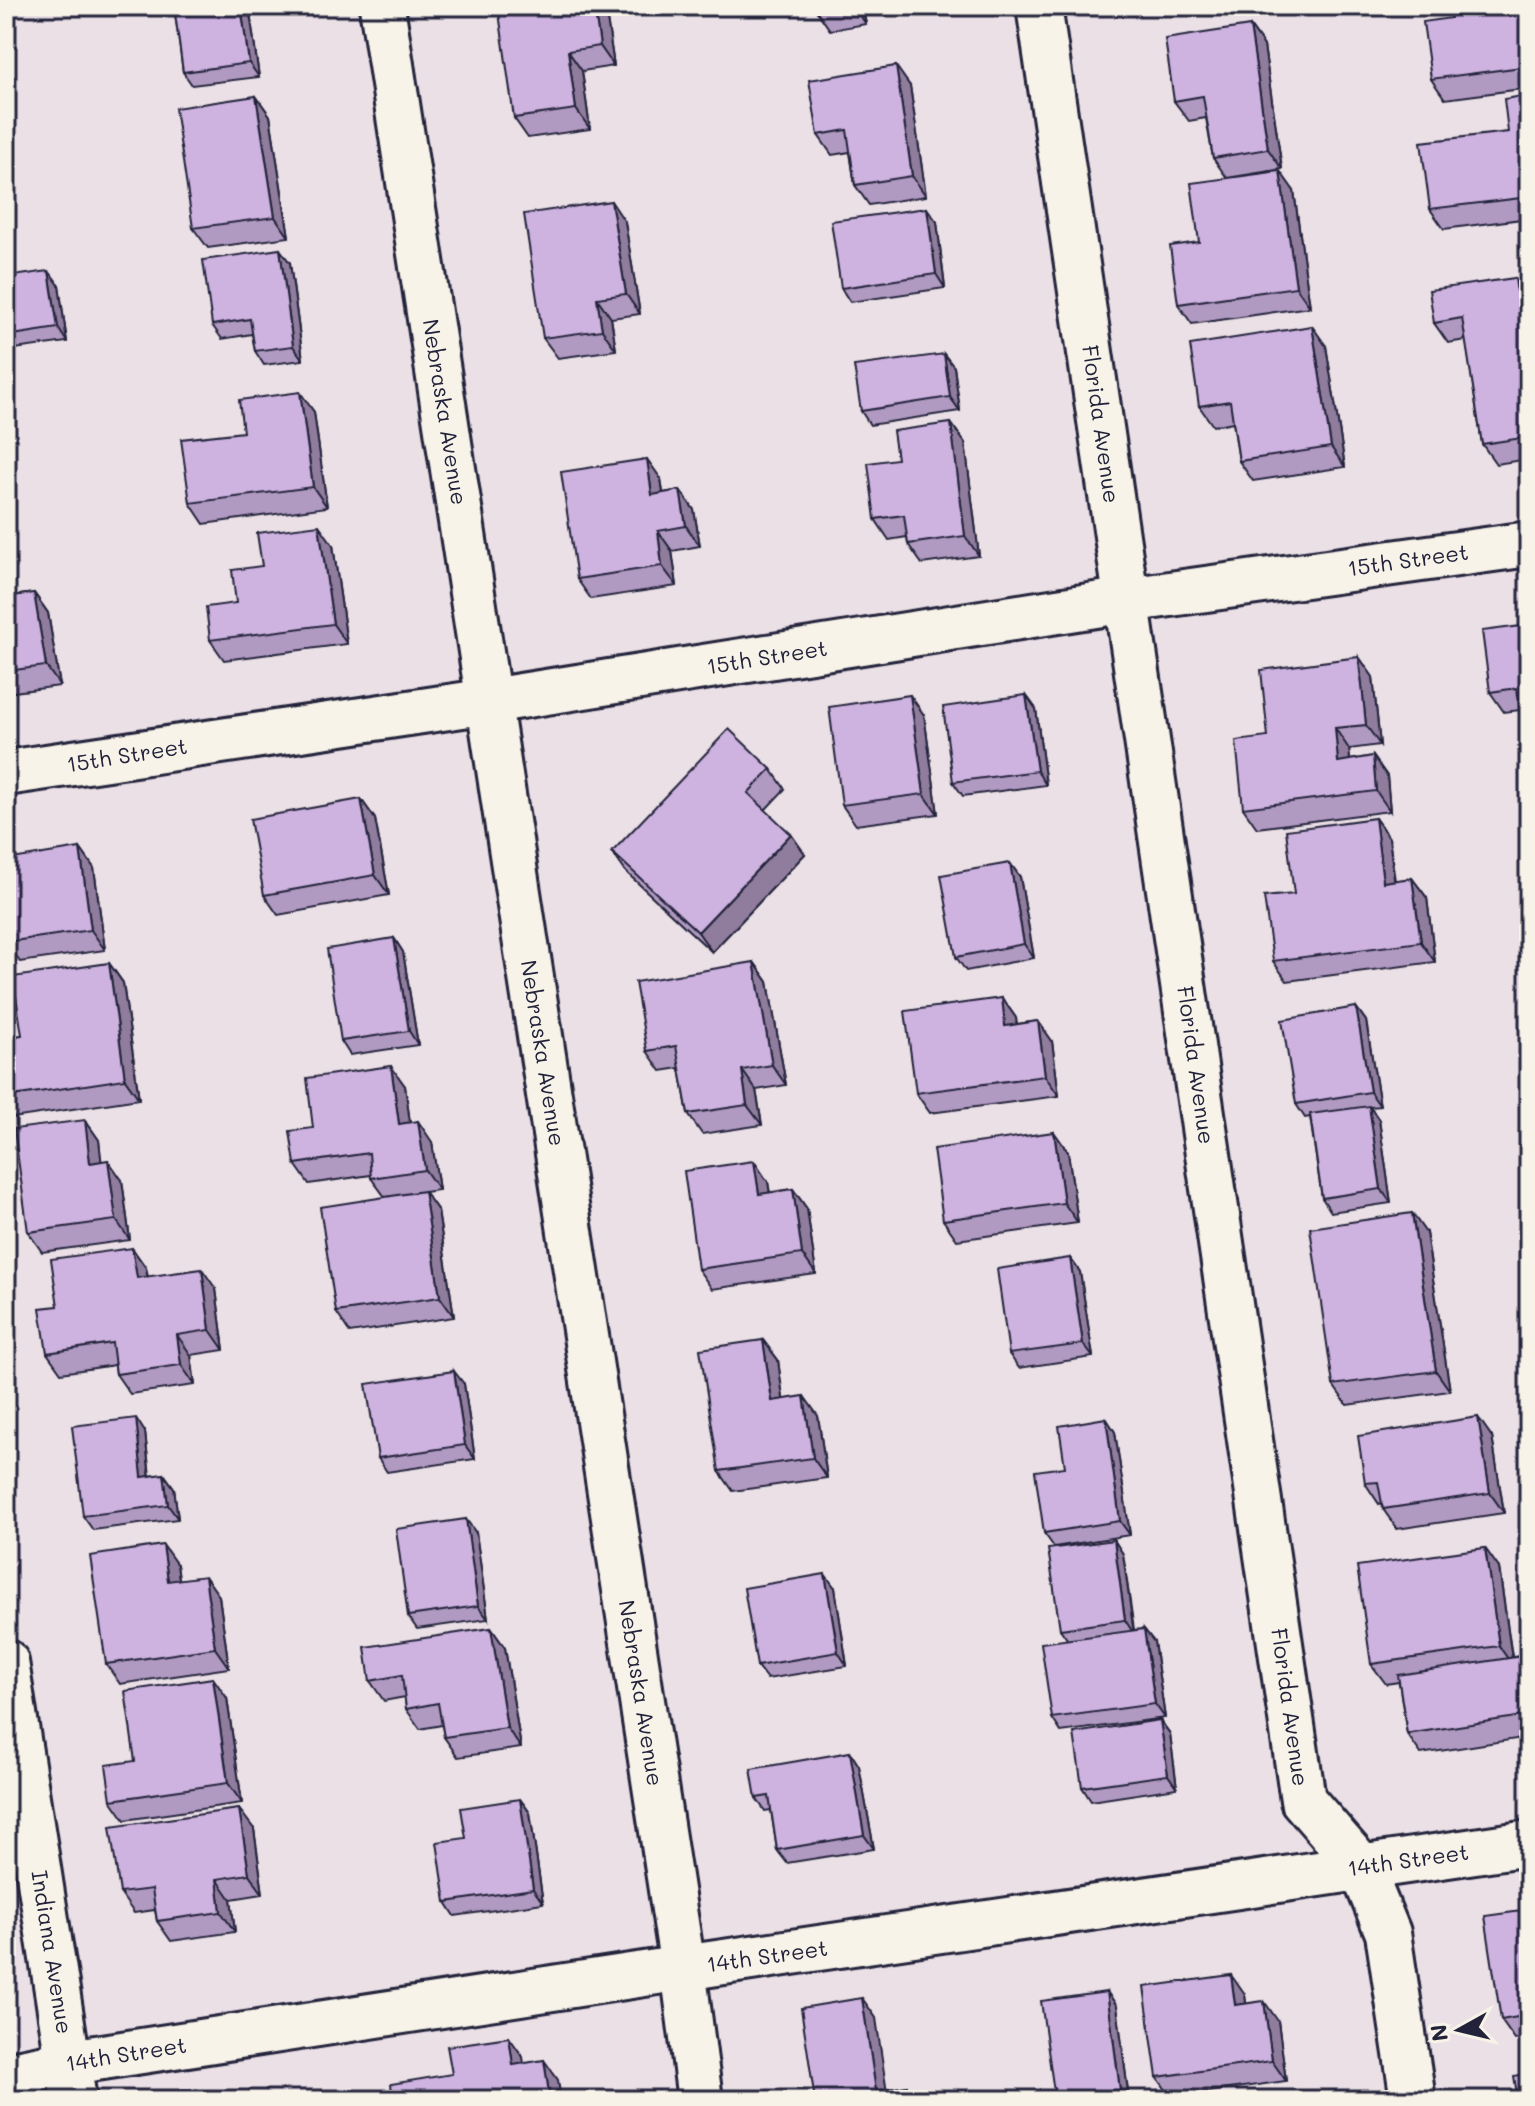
<svg xmlns="http://www.w3.org/2000/svg" width="1535" height="2106" font-family="Mali,sans-serif">
<style>
.lines{fill:none;stroke-linecap:round;stroke-linejoin:round}
.minor-casing{stroke:#22223b;stroke-width:50}
.tertiary-casing{stroke:#22223b;stroke-width:50}
.secondary-casing{stroke:#22223b;stroke-width:50}
.minor{stroke:#f7f3e8;stroke-width:44}
.tertiary{stroke:#f7f3e8;stroke-width:44}
.secondary{stroke:#f7f3e8;stroke-width:44}
.wall{fill:#b19ac1;stroke:#22223b;stroke-width:2}
.shaded-wall{fill:#907d9d;stroke:#22223b;stroke-width:2}
.building{fill:#ceb3e0;stroke:#22223b;stroke-width:2}
.labels{text-anchor:middle;stroke-width:8;stroke-linejoin:round;paint-order:stroke}
.street-label{font-size:22px;fill:#22223b;stroke:#f7f3e8}
</style>
<rect width="100%" height="100%" fill="#ebe0e6"/>
<filter id="ink" filterUnits="userSpaceOnUse"><feTurbulence type="fractalNoise" baseFrequency=".0125" numOctaves="2"/><feDisplacementMap in="SourceGraphic" scale="16" xChannelSelector="R" yChannelSelector="G"/><feConvolveMatrix kernelMatrix="1 2 1 2 8 2 1 2 1" color-interpolation-filters="sRGB"/></filter>
<g filter="url(#ink)">
<g class="lines">
<defs>
<path id="minor" d="M1039,6L1303,1800L1361,1867L1388,1933L1413,2100
M6,773L489,701
M6,1662L74,2100
M6,2075L70,2062L683,1968L1529,1843"/>
<path id="tertiary" d="M489,701L1127,600L1529,544"/>
<path id="secondary" d="M382,6L683,1968L700,2100"/>
</defs>
<use href="#minor" class="minor-casing"/>
<use href="#tertiary" class="tertiary-casing"/>
<use href="#secondary" class="secondary-casing"/>
<use href="#minor" class="minor"/>
<use href="#tertiary" class="tertiary"/>
<use href="#secondary" class="secondary"/>
</g>
<path class="wall" d="M174,6H249L259,77L192,85L183,72Z
M605,6L614,66L582,71L590,129L528,138L514,118Z
M815,6H862L866,24L830,30L816,10Z
M1449,6H1516V8L1529,7V88L1445,99L1431,79L1451,18Z
M1250,26L1264,46L1282,169L1227,178L1213,158L1206,118L1189,121L1174,101Z
M910,86L926,196L869,205L855,185L850,152L832,155L818,135Z
M1529,95V218L1444,229L1430,209L1508,132Z
M256,96L270,116L289,237L208,248L193,228Z
M1294,191L1310,307L1192,324L1178,304L1199,242Z
M625,222L640,314L611,318L616,350L558,358L543,338Z
M937,222L945,288L850,302L841,288Z
M290,263L303,360L264,365L255,351L252,334L222,339L212,325Z
M6,277L59,285L67,342L15,349L6,336Z
M1529,299V459L1496,464L1482,444L1466,340L1448,343L1434,323Z
M1326,346L1345,467L1253,481L1239,461L1233,422L1213,426L1199,406Z
M954,367L960,411L870,425L861,411Z
M314,412L327,507L204,524L190,503L243,432Z
M951,423L965,443L979,556L922,564L908,544L907,537L889,540L875,519L897,459Z
M661,479L663,493L680,490L694,510L700,546L672,551L677,586L591,599L577,579Z
M333,545L347,644L224,660L210,640L262,566Z
M6,575L10,582L12,596L34,593L48,613L60,686L6,693Z
M1529,625V755L1525,749L1520,710L1504,712L1490,692Z
M1359,657L1373,677L1380,745L1349,749L1350,760L1373,756L1387,776L1390,811L1257,828L1243,808Z
M1026,695L1036,709L1046,785L963,796L953,782Z
M924,715L938,814L856,825L842,805Z
M771,769L785,789L765,810L805,854L712,952L626,872L612,852Z
M361,799L375,819L389,895L278,915L264,895Z
M1375,818L1389,838L1395,881L1412,878L1427,898L1435,962L1287,981L1273,961L1294,894Z
M80,848L94,868L105,950L20,962L6,942Z
M1010,863L1020,877L1034,958L966,971L956,957Z
M394,938L403,952L418,1045L350,1055L341,1041Z
M754,962L768,982L786,1085L756,1090L762,1125L702,1134L688,1114L680,1068L661,1071L647,1051Z
M109,963L123,983L139,1099L13,1118L6,1109V1038L22,1035Z
M1002,998L1016,1018L1017,1024L1038,1021L1052,1041L1059,1096L930,1113L916,1093Z
M1356,1007L1366,1021L1380,1106L1370,1107L1379,1120L1391,1203L1331,1212L1322,1198L1310,1117L1305,1118L1296,1104Z
M405,1086L410,1123L432,1142L439,1190L424,1192L438,1211L454,1317L350,1333L336,1312L385,1197L371,1178V1175L309,1184L295,1164L313,1128Z
M85,1120L99,1140L101,1161L122,1180L130,1240L42,1252L28,1232Z
M1054,1132L1068,1152L1078,1223L957,1240L943,1220Z
M768,1182L770,1193L793,1189L807,1209L816,1274L712,1289L698,1269Z
M1426,1233L1450,1391L1347,1405L1333,1385Z
M132,1248L146,1268L148,1277L216,1289L224,1350L191,1355L195,1385L130,1394L116,1374L115,1365L61,1373L47,1353L58,1306Z
M1070,1258L1080,1272L1093,1357L1019,1368L1009,1354Z
M763,1340L778,1360L783,1399L818,1416L827,1478L733,1491L719,1471Z
M464,1384L475,1459L387,1472L378,1458Z
M1106,1418L1115,1432L1130,1535L1054,1547L1044,1533Z
M145,1432L150,1476L164,1474L174,1488L178,1519L93,1530L83,1516Z
M1492,1437L1504,1513L1397,1529L1383,1509L1382,1503L1379,1504L1365,1483Z
M476,1533L488,1619L417,1629L408,1616Z
M1114,1540L1123,1554L1134,1630L1144,1629L1154,1642L1165,1718L1061,1732L1052,1718L1067,1639L1060,1629Z
M177,1565L179,1579L219,1596L229,1668L120,1684L106,1664Z
M1499,1568L1512,1657L1529,1655V1737L1421,1754L1407,1734L1399,1682L1386,1684L1371,1664Z
M835,1588L847,1666L767,1679L757,1666Z
M491,1628L505,1648L521,1748L458,1757L444,1737L442,1725L420,1729L406,1709L405,1697L384,1701L370,1681Z
M227,1698L242,1803L125,1820L111,1800Z
M1160,1720L1170,1734L1177,1788L1091,1801L1082,1787Z
M850,1752L859,1766L874,1849L787,1863L777,1850L771,1810L765,1811L756,1798Z
M520,1799L530,1813L543,1903L455,1916L446,1902L466,1838Z
M254,1829L263,1894L231,1899L235,1932L171,1941L157,1921L155,1910L134,1913L120,1893Z
M1529,1910V2037L1515,2040L1501,2020Z
M1107,1992L1117,2006L1129,2100H1056L1055,2099Z
M1245,1995L1246,2003L1278,2021L1286,2081L1171,2097L1157,2077Z"/>
<path class="shaded-wall" d="M241,6H249L259,77L249,63Z
M594,6H605L614,66L600,46Z
M853,6H862L866,24Z
M1505,6H1516L1520,30L1505,10Z
M1250,26L1264,46L1282,169L1268,149Z
M568,51L582,71L590,129L576,109Z
M896,66L910,86L926,196L912,176Z
M256,96L270,116L289,237L275,217Z
M1280,171L1294,191L1310,307L1296,287Z
M611,201L625,222L640,314L626,294Z
M927,208L937,222L945,288L936,274Z
M280,249L290,263L303,360L293,346Z
M49,271L59,285L67,342L58,328Z
M1515,278L1529,298V323L1519,309Z
M597,298L611,318L616,350L602,330Z
M1312,326L1326,346L1345,467L1331,447Z
M944,354L954,367L960,411L950,397Z
M300,392L314,412L327,507L313,487Z
M951,423L965,443L979,556L965,536Z
M647,459L661,479L666,515L652,495Z
M680,490L694,510L700,546L686,526Z
M319,525L333,545L347,644L333,624Z
M658,531L672,551L677,586L662,566Z
M6,575L10,582L15,618L6,606Z
M34,593L48,613L60,686L46,666Z
M1359,657L1373,677L1380,745L1366,725Z
M910,695L924,715L938,814L924,794Z
M1026,695L1036,709L1046,785L1037,771Z
M1335,728L1349,749L1352,782L1338,762Z
M1373,756L1387,776L1390,811L1376,791Z
M361,799L375,819L389,895L375,875Z
M1375,818L1389,838L1397,902L1383,882Z
M791,834L805,854L712,952L698,932Z
M80,848L94,868L105,950L91,930Z
M1010,863L1020,877L1034,958L1024,944Z
M1412,878L1427,898L1435,962L1421,942Z
M394,938L403,952L418,1045L409,1031Z
M754,962L768,982L786,1085L772,1065Z
M109,963L123,983L139,1099L125,1079Z
M1002,998L1016,1018L1019,1046L1005,1026Z
M1356,1007L1366,1021L1380,1106L1370,1092Z
M1038,1021L1052,1041L1059,1096L1045,1076Z
M391,1066L405,1086L413,1144L399,1124Z
M742,1070L756,1090L762,1125L747,1105Z
M1369,1106L1379,1120L1391,1203L1381,1189Z
M85,1120L99,1140L104,1183L90,1163Z
M418,1121L432,1142L439,1190L425,1170Z
M1054,1132L1068,1152L1078,1223L1064,1203Z
M108,1160L122,1180L130,1240L116,1220Z
M754,1161L768,1182L773,1214L759,1194Z
M793,1189L807,1209L816,1274L802,1254Z
M424,1191L438,1211L454,1317L440,1297Z
M1412,1213L1426,1233L1450,1391L1436,1371Z
M132,1248L146,1268L151,1298L137,1278Z
M1070,1258L1080,1272L1093,1357L1083,1344Z
M202,1269L216,1289L224,1350L210,1330Z
M177,1335L191,1355L195,1385L181,1365Z
M763,1340L778,1360L786,1421L772,1401Z
M454,1371L464,1384L475,1459L465,1445Z
M804,1396L818,1416L827,1478L813,1458Z
M1478,1417L1492,1437L1504,1513L1490,1493Z
M136,1418L145,1432L151,1490L142,1477Z
M1106,1418L1115,1432L1130,1535L1120,1521Z
M164,1474L174,1488L178,1519L168,1505Z
M466,1519L476,1533L488,1619L478,1606Z
M1114,1540L1123,1554L1134,1634L1125,1620Z
M163,1545L177,1565L182,1601L168,1581Z
M1485,1548L1499,1568L1513,1666L1499,1646Z
M825,1574L835,1588L847,1666L838,1652Z
M205,1576L219,1596L229,1668L215,1648Z
M491,1628L505,1648L521,1748L507,1728Z
M1144,1629L1154,1642L1165,1718L1155,1704Z
M213,1678L227,1698L242,1803L228,1783Z
M1160,1720L1170,1734L1177,1788L1168,1775Z
M850,1752L859,1766L874,1849L864,1835Z
M520,1799L530,1813L543,1903L533,1889Z
M239,1809L254,1829L263,1894L249,1874Z
M217,1879L231,1899L235,1932L221,1912Z
M1231,1975L1245,1995L1249,2025L1235,2005Z
M1107,1992L1117,2006L1129,2100H1127L1120,2090Z
M862,1998L876,2018L888,2100L876,2091Z
M1264,2001L1278,2021L1286,2081L1272,2061Z
M509,2037L523,2057L527,2085L513,2065Z
M544,2060L558,2080L561,2100H550Z
M907,2086L917,2100H909Z"/>
<path class="building" d="M174,6H241L249,63L183,72Z
M498,6H594L600,46L568,51L576,109L514,118Z
M815,6H840L816,10Z
M1449,6H1505V10L1529,7V66L1431,79L1423,22L1451,18Z
M1250,26L1268,149L1213,158L1203,96L1174,101L1165,39Z
M896,66L912,176L855,185L847,130L818,135L809,80Z
M1529,95V197L1430,209L1421,142L1508,132L1504,99Z
M256,96L275,217L193,228L175,108Z
M1280,171L1296,287L1178,304L1170,246L1199,242L1191,183Z
M611,201L626,294L597,298L602,330L543,338L524,214Z
M927,208L936,274L841,288L831,221Z
M280,249L293,346L255,351L250,319L212,325L203,260Z
M49,271L58,328L6,336V277Z
M1515,278L1519,309L1529,308V437L1482,444L1462,318L1434,323L1429,290Z
M1312,326L1331,447L1239,461L1230,401L1199,406L1190,345Z
M944,354L950,397L861,411L854,366Z
M300,392L313,487L190,503L181,439L243,432L239,400Z
M951,423L965,536L908,544L904,515L875,519L868,463L897,459L893,431Z
M647,459L652,495L680,490L686,526L658,531L662,566L577,579L561,472Z
M319,525L333,624L210,640L206,607L236,603L232,570L262,566L257,533Z
M34,593L46,666L6,671V597Z
M1529,625V749H1525L1517,688L1490,692L1482,631Z
M1359,657L1366,725L1335,728L1338,762L1373,756L1376,791L1243,808L1236,741L1268,737L1261,670Z
M910,695L924,794L842,805L829,707Z
M1026,695L1037,771L953,782L943,707Z
M729,729L771,769L748,793L791,834L698,932L612,852Z
M361,799L375,875L264,895L250,819Z
M1375,818L1383,882L1412,878L1421,942L1273,961L1264,897L1294,894L1286,830Z
M80,848L91,930L6,942V860Z
M1010,863L1024,944L956,957L941,875Z
M394,938L409,1031L341,1041L327,949Z
M754,962L772,1065L742,1070L747,1105L688,1114L676,1046L647,1051L635,982Z
M109,963L125,1079L6,1097V1038L22,1035L13,977Z
M1002,998L1005,1026L1038,1021L1045,1076L916,1093L905,1011Z
M1356,1007L1370,1092L1296,1104L1282,1020Z
M391,1066L399,1124L418,1121L425,1170L371,1178L369,1153L295,1164L290,1131L313,1128L307,1078Z
M1369,1106L1381,1189L1322,1198L1310,1114Z
M85,1120L90,1163L108,1160L116,1220L28,1232L14,1129Z
M1054,1132L1064,1203L943,1220L933,1149Z
M754,1161L759,1194L793,1189L802,1254L698,1269L684,1171Z
M424,1191L440,1297L336,1312L320,1207Z
M1412,1213L1436,1371L1333,1385L1310,1228Z
M132,1248L137,1278L202,1269L210,1330L177,1335L181,1365L116,1374L112,1343L47,1353L40,1308L58,1306L51,1259Z
M1070,1258L1083,1344L1009,1354L997,1269Z
M763,1340L772,1401L804,1396L813,1458L719,1471L700,1349Z
M454,1371L465,1445L378,1458L366,1384Z
M1478,1417L1490,1493L1383,1509L1378,1482L1365,1483L1358,1436Z
M136,1418L142,1477L164,1474L168,1505L83,1516L72,1426Z
M1106,1418L1120,1521L1044,1533L1035,1471L1065,1467L1059,1426Z
M466,1519L478,1606L408,1616L396,1529Z
M1114,1540L1125,1620L1060,1629L1048,1549Z
M163,1545L168,1581L205,1576L215,1648L106,1664L90,1556Z
M1485,1548L1499,1646L1371,1664L1357,1566Z
M825,1574L838,1652L757,1666L744,1588Z
M491,1628L507,1728L444,1737L438,1703L406,1709L402,1675L370,1681L365,1647Z
M1144,1629L1155,1704L1052,1718L1041,1643Z
M1529,1655V1715L1407,1734L1398,1675Z
M213,1678L228,1783L111,1800L106,1765L135,1761L125,1691Z
M1160,1720L1168,1775L1082,1787L1074,1733Z
M850,1752L864,1835L777,1850L769,1796L756,1798L751,1769Z
M520,1799L533,1889L446,1902L437,1842L466,1838L461,1808Z
M239,1809L249,1874L217,1879L221,1912L157,1921L152,1889L120,1893L110,1827Z
M1529,1910V2015L1501,2020L1485,1916Z
M1231,1975L1235,2005L1264,2001L1272,2061L1157,2077L1144,1987Z
M1107,1992L1120,2090L1055,2099L1041,2001Z
M862,1998L876,2091L907,2086L909,2100H815L801,2008Z
M509,2037L513,2065L544,2060L550,2100H393L391,2084L452,2074L447,2046Z
M1529,2073V2100H1518L1514,2076Z"/>
</g>
<g class="labels">
<g class="street-label">
<text transform="translate(445 412) rotate(81)" y="8">Nebraska Avenue</text>
<text transform="translate(1101 424) rotate(82)" y="8">Florida Avenue</text>
<text transform="translate(1408 560) rotate(-8)" y="8">15th Street</text>
<text transform="translate(767 657) rotate(-9)" y="8">15th Street</text>
<text transform="translate(127 755) rotate(-9)" y="8">15th Street</text>
<text transform="translate(543 1053) rotate(81)" y="8">Nebraska Avenue</text>
<text transform="translate(1196 1065) rotate(82)" y="8">Florida Avenue</text>
<text transform="translate(641 1693) rotate(81)" y="8">Nebraska Avenue</text>
<text transform="translate(1290 1707) rotate(82)" y="8">Florida Avenue</text>
<text transform="translate(1408 1860) rotate(-8)" y="8">14th Street</text>
<text transform="translate(52 1952) rotate(81)" y="8">Indiana Avenue</text>
<text transform="translate(767 1956) rotate(-8)" y="8">14th Street</text>
<text transform="translate(126 2054) rotate(-9)" y="8">14th Street</text>
</g>
</g>
<rect width="1535" height="2106" fill="none" stroke="#f7f3e8" stroke-width="32"/>
<rect x="16" y="16" width="1503" height="2074" fill="none" stroke="#22223b" stroke-width="3" filter="url(#ink)"/>
<g transform="translate(1459 2030) rotate(262)" stroke="#f7f3e8" stroke-width="6" paint-order="stroke">
<path d="M0-6L14 30L0 20L-14 30Z" fill="#22223b"/>
<text y="-12" font-size="22" font-weight="bold" text-anchor="middle" fill="#22223b">N</text>
</g>
</svg>
